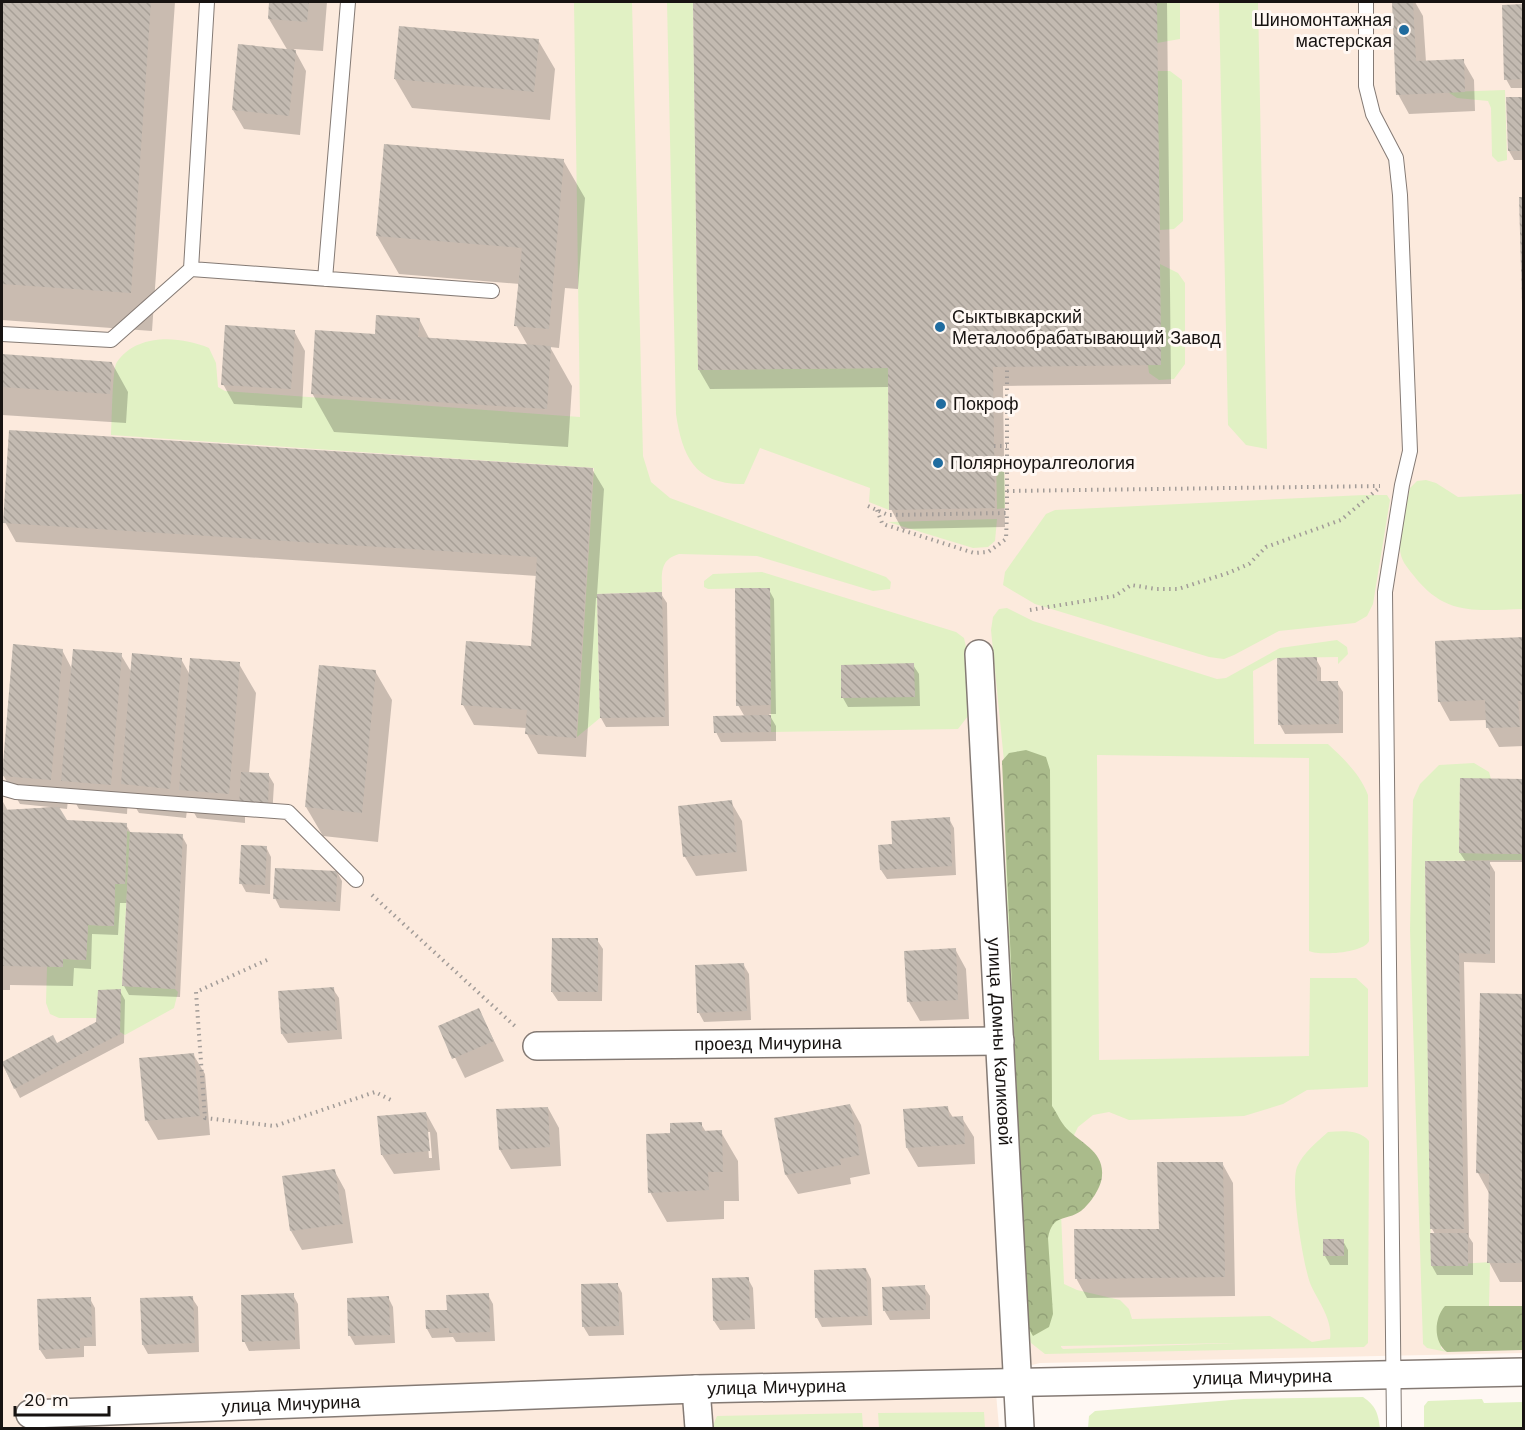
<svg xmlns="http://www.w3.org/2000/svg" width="1525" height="1430" font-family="'Work Sans',sans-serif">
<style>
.built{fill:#fceadd}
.grass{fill:#e1f1c4;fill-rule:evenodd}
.forest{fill:url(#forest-crowns)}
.shadow{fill:#0003;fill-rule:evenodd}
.building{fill:url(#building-back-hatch)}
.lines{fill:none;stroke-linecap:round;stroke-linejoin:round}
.lane-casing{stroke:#847a74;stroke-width:16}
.street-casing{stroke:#847a74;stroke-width:30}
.path{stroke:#a29c98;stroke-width:4;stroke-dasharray:1.5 4.5;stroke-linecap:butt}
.lane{stroke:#fff;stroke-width:14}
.street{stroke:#fff;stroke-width:27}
.poi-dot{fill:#206c9f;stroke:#fff8f3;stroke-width:2}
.labels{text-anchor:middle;stroke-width:6;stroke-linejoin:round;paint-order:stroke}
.poi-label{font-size:18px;fill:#171311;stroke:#fff8f3;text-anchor:start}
.street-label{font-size:18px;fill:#171311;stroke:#fff8f3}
</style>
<defs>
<pattern id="forest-crowns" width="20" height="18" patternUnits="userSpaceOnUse" patternTransform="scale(1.5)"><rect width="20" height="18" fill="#aabb8b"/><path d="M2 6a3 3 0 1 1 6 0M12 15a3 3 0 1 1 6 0" fill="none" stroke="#92a077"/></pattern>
<pattern id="building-back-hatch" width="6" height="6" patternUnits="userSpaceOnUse" patternTransform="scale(1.5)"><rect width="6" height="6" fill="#c3bab1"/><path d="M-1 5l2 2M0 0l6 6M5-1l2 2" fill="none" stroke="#a79f97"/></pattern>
</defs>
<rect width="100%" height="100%" fill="#fff8f3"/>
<path class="built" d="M2,2H1523V1353L1040,1363L1020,1368L996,1393L999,1428H2Z"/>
<path class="grass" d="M574,2H632L643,456L651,482L670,498L886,577L891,582L890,589L873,591L757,556L679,554C659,560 662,574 662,592L597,594L600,718L577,737L594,468L111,435C112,423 112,367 117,362C137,333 180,336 209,348L216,363L218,387L225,391L580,417Z
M667,2H693L698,370L888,368L889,510L869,502L870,488L760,448L744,484C695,485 682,456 676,414Z
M1157,2H1180V39L1157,43Z
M1219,2H1258L1267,449L1246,445L1228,425Z
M1157,71H1170L1182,80L1183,221L1174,229L1160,230Z
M1505,90L1507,157V160L1498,162L1492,156L1491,108L1488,101L1457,98L1448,92Z
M1160,264L1178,273L1185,283V364L1174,379L1159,380L1149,373L1148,365L1161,364Z
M996,457H1004L1005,508L997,509Z
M1426,480L1436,483L1458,497L1523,494V609C1477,610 1446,617 1414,576C1407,567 1400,560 1400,548C1400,535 1407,502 1410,488L1417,481Z
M1364,495H1387L1390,500L1373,604L1367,616L1355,623L1279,631L1234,655L1224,659L1209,657L1035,604L1003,585L1005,572L1046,514L1055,510Z
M997,519L995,541L988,547L973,548L888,522Z
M762,572L956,632L964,638L966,647L968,716L958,729L771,732L770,588L708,589L704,587V581L713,574Z
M1007,608L1033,621L1217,679L1226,678L1280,648L1337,640L1347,647L1348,654L1338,664V657L1277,658L1253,671L1254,744H1328C1344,759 1360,774 1368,795L1369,941C1364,953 1320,956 1309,951V758L1097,755L1099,1060L1309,1056L1310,978H1356L1368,989V1087L1307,1090L1283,1104L1244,1116L1129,1120L1109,1112L1093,1115L1078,1127L1059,1166L1064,1284L1077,1290L1120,1300L1129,1309L1132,1319L1270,1316L1312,1342L1330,1339C1333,1319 1317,1300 1310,1283C1303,1263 1290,1185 1297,1167C1303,1153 1317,1142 1328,1132C1343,1131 1359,1129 1369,1141L1368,1343L1364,1347L1045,1354L1031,1343L1027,1332L1010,1083L1004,761L991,630L993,617L999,609ZM1236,1343L1063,1349L1061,1347V1346Z
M1474,763L1489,772L1491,779H1460L1459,853L1523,854V860L1425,861L1431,1266L1490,1262L1489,1306H1445L1441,1348L1447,1352L1427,1348L1423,1344L1410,930L1413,800L1420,784L1439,765Z
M127,831L130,832L122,986L175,989L178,992L174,1008L125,1035L97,1018H59L50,1014L46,1003L47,966L63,967V959L86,960L88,925L114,926L115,884H125Z
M1363,1397C1376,1406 1378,1413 1380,1428H1088L1089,1416L1095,1411L1244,1399Z
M1482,1399L1484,1403L1523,1402V1428H1424V1406L1428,1401Z
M984,1412L985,1428H879L878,1413Z
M862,1413L863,1428H712L717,1416Z"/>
<path class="forest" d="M1026,750L1046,757L1050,770L1052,1106C1057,1113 1061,1123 1067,1129C1081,1143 1104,1152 1102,1175C1102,1187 1090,1204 1081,1211C1065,1222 1053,1213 1048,1238L1053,1314L1049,1327L1033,1336L1027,1326L1002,761L1009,753Z
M1445,1306H1523V1350L1447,1352C1433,1342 1434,1318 1445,1306Z"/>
<path class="shadow" d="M2,2H175L152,331L2,320Z
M271,2H327L323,51L294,49L306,71L300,135L244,129L233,110L288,51L269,19Z
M694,2H1167L1171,384L1003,386L1005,527L902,529L891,509L889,387L710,389L699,370Z
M1394,2H1415L1423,16L1426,62L1463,61L1474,80L1475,111L1409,114L1398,94Z
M1524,6V88H1511L1506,79Z
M538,40L555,69L550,120L412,108L395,79Z
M1524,98V160H1514L1509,151Z
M563,160L585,198L578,289L565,288L559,348L550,347L572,386L568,447L334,432L312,393L377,336L419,319L430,340L528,346L516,325L520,284L399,274L377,236Z
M294,331L305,351L302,408L234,404L223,384Z
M2,356L112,363L128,392L126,423L2,415Z
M592,469L604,489L597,595L661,594L667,603L669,726L606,727L601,718L599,598H596L586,757L538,754L527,734V728L474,725L463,705L532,647L537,576L16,542L5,522Z
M769,590L774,599L776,714H769L776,726V741L721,742L716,732L745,717L738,705Z
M1524,638V746L1499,747L1488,728L1487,720L1450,721L1439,701Z
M62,650L72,669L121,655L132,673L181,659L190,675L239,664L256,693L249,774H268L274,784L272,817L245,816V823L197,818L188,802L186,818L139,813L128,795L127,814L79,809L69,791L67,809L58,808L66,822L126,825L131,833L182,836L187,845L180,997L129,995L124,986L128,903H120L118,935L92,934L91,969L74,968L73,986L10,985V990H2V800L8,811L50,807L20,804L3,775Z
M1316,659L1321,668V683H1337L1343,692V733L1285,734L1280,725Z
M913,665L919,674L920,706L848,707L843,698L842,666Z
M375,671L392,700L378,842L323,836L306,807Z
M1524,780V862H1489L1495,872V963L1464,962L1469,1237L1473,1243V1275H1437L1432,1266L1435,1234L1432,1229L1426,862H1466L1460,853Z
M731,802L742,821L747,871L696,876L685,857Z
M949,819L954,828L956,875L887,879L881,870L893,846Z
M266,847L271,857L270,894L246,892L241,883Z
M337,872L342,881L340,911L280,908L275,898Z
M597,940L603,949L602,1001H558L552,992Z
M955,949L966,969L969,1019L920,1021L909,1002L906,952Z
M743,964L749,974L751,1020L704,1022L699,1013Z
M333,989L339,998L342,1039L288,1043L282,1034Z
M120,991L125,1000L124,1043L20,1098L2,1064L52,1037L57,1045L98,1023Z
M1524,995V1282H1500L1489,1262V1193L1478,1173Z
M479,1010L504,1061L465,1078L440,1027Z
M193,1054L205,1074L210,1135L158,1140L147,1121Z
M850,1105L861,1125L870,1174L850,1178L851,1184L798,1194L786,1175L776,1119Z
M548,1108L559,1128L561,1166L511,1169L500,1150L498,1111Z
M947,1108L954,1119L962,1118L974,1137L975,1164L918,1167L907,1148Z
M426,1113L437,1133L440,1170L394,1174L382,1155ZM427,1132H430L432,1158H429Z
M701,1124L706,1132H721L738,1161L739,1201H724V1219L667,1222L650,1192L672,1135Z
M1222,1163L1233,1183L1235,1296L1087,1298L1076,1278L1160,1230Z
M334,1170L345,1190L353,1243L302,1250L291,1231L284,1177Z
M1343,1241L1348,1250V1265H1330L1325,1256Z
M866,1269L871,1279L872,1325L822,1327L817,1318Z
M748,1279L753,1288L755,1329L720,1330L714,1321L713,1280Z
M617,1284L622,1293L624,1335L589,1336L583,1326Z
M924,1287L930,1296V1319L890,1320L884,1310Z
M293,1295L298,1304L300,1349L249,1351L244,1341Z
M488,1295L493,1304L495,1341L456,1342L453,1337L432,1338L427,1329L449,1311Z
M388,1297L393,1307L395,1343L355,1345L350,1336L348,1299Z
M192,1298L198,1307L199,1352L148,1354L143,1345Z
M90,1299L95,1308L96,1346H84V1357L46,1359L40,1350Z"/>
<path class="building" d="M2,2H151L131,293L2,284Z
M269,2H309L307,22L268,19Z
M693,2H1157L1161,365L993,367L995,508L889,510L888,368L698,370Z
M1392,2H1413L1416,61L1464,59L1465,92L1396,95Z
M1524,4V79L1504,80L1502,5Z
M399,26L539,39L534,92L394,79Z
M238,44L296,50L289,116L232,110Z
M1506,97H1524V151H1508Z
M384,144L564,159L549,329L514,326L522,248L376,236Z
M1519,197H1524V304H1522Z
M376,315L420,318L418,337L551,346L547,409L311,394L315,330L375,334Z
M225,325L295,330L291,389L221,385Z
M2,354L112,362L110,394L2,387Z
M9,430L593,468L576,738L525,734L527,710L461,705L466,641L531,646L537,557L3,523Z
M735,588H770L771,705L736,706Z
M662,592L665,717L600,718L597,594Z
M1524,637V701H1518L1520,727L1486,728L1485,700L1438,702L1435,641Z
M13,644L63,649L51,780L2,776Z
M73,649L122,653L111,785L61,781Z
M132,653L182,658L170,789L121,784Z
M1317,657V681H1338L1339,724L1278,725L1277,658Z
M190,658L240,662L229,794L179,790Z
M914,663L915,697L841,698V665Z
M319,665L376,670L362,813L305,807Z
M771,715V732L714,733L713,716Z
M241,772L269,773L268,808L239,807Z
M1460,778L1524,779V854L1459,853Z
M732,800L737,852L683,857L678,806Z
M59,807L67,820L127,823L125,884H115L114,926L88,925L86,960L63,959V967L2,966V810Z
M950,817L952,866L880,870L878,845L892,844L891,821Z
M130,832L183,834L175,989L122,986Z
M241,845L267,846L265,885L239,884Z
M1425,861H1490V954L1459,953L1464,1229H1430Z
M275,868L337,871L336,902L273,899Z
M552,938H598V992H551Z
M956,948L958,1000L907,1002L904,951Z
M744,963L747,1011L697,1013L695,965Z
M334,987L337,1030L281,1034L278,991Z
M121,989L120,1034L14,1089L2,1062L53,1035L57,1043L96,1022L98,990Z
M1480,993L1524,994V1263H1487L1489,1174L1476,1173Z
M479,1008L494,1041L452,1059L438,1026Z
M194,1053L200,1116L145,1121L139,1058Z
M850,1104L860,1155L840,1159L841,1165L785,1175L774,1118Z
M948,1106L949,1117L963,1116L965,1144L906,1148L903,1109Z
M548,1107L550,1147L499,1150L496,1109Z
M426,1112L430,1151L381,1155L377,1116Z
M702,1122V1131L722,1130L723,1172H708L709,1190L648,1193L646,1134L670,1133V1123Z
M1157,1162H1223L1225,1277L1075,1279L1074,1229H1159Z
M335,1169L343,1224L290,1231L282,1176Z
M1430,1233H1468V1266H1431Z
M1323,1239H1344V1256H1323Z
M866,1268L868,1316L815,1318L814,1270Z
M749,1277L750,1320L713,1321L712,1278Z
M618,1283L619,1326L582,1327L581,1284Z
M925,1285L926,1310L883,1311L882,1287Z
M294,1293L295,1340L242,1342L241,1295Z
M489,1293L490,1332L449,1333V1328L426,1329L425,1310H447L446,1295Z
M193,1296L195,1343L142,1345L140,1298Z
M389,1296L390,1335L348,1336L347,1298Z
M91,1297L92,1337L80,1338V1348L39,1350L37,1299Z"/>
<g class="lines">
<defs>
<path id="lane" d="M1366,2V86L1373,114L1396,158L1400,195L1410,451L1402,485L1385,592L1394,1428
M191,269L492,291
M325,279L348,2
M2,334L111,340L191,269L207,2
M2,788L16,792L288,812L356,880"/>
<g id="street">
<path id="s1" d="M979,654L1020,1428"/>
<path id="s2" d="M537,1046L1000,1041"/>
<path d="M696,1389L699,1428"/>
<path id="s3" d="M30,1414L696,1389L1524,1372"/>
</g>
</defs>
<use href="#lane" class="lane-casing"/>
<use href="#street" class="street-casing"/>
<path class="path" d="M994,446H1007
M1007,491L1380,486
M868,506L888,515L1007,513V367
M877,510L882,523L886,525L974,553L988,552L1006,539L1007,513
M1030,610L1115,596L1131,585L1156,589H1178L1228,573L1249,564L1266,547L1341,520L1378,489
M372,895L517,1028
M267,960L196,992L205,1118L275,1126L375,1092L391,1100"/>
<use href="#lane" class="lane"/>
<use href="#street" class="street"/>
</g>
<g class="poi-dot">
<circle cx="1404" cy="30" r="6"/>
<circle cx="940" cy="327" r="6"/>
<circle cx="941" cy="404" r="6"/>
<circle cx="938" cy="463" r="6"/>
</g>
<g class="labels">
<g class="poi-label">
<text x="1392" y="26" text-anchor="end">Шиномонтажная<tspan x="1392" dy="21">мастерская</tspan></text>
<text x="952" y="323">Сыктывкарский<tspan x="952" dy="21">Металообрабатывающий Завод</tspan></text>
<text x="953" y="410">Покроф</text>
<text x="950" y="469">Полярноуралгеология</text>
</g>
<g class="street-label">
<text dy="6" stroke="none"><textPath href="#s1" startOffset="388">улица Домны Каликовой</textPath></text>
<text dy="6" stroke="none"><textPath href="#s2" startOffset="231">проезд Мичурина</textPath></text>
<text dy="6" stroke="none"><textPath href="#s3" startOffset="1233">улица Мичурина</textPath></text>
<text dy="6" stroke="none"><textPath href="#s3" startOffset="747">улица Мичурина</textPath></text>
<text dy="6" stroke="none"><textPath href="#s3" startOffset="261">улица Мичурина</textPath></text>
</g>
</g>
<rect width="1525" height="1430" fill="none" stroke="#171311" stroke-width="6"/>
<path d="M15 1406v9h94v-9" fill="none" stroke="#171311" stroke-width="3"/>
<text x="24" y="1406" font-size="18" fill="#171311" stroke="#fff8f3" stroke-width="4.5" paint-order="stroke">20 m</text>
</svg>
